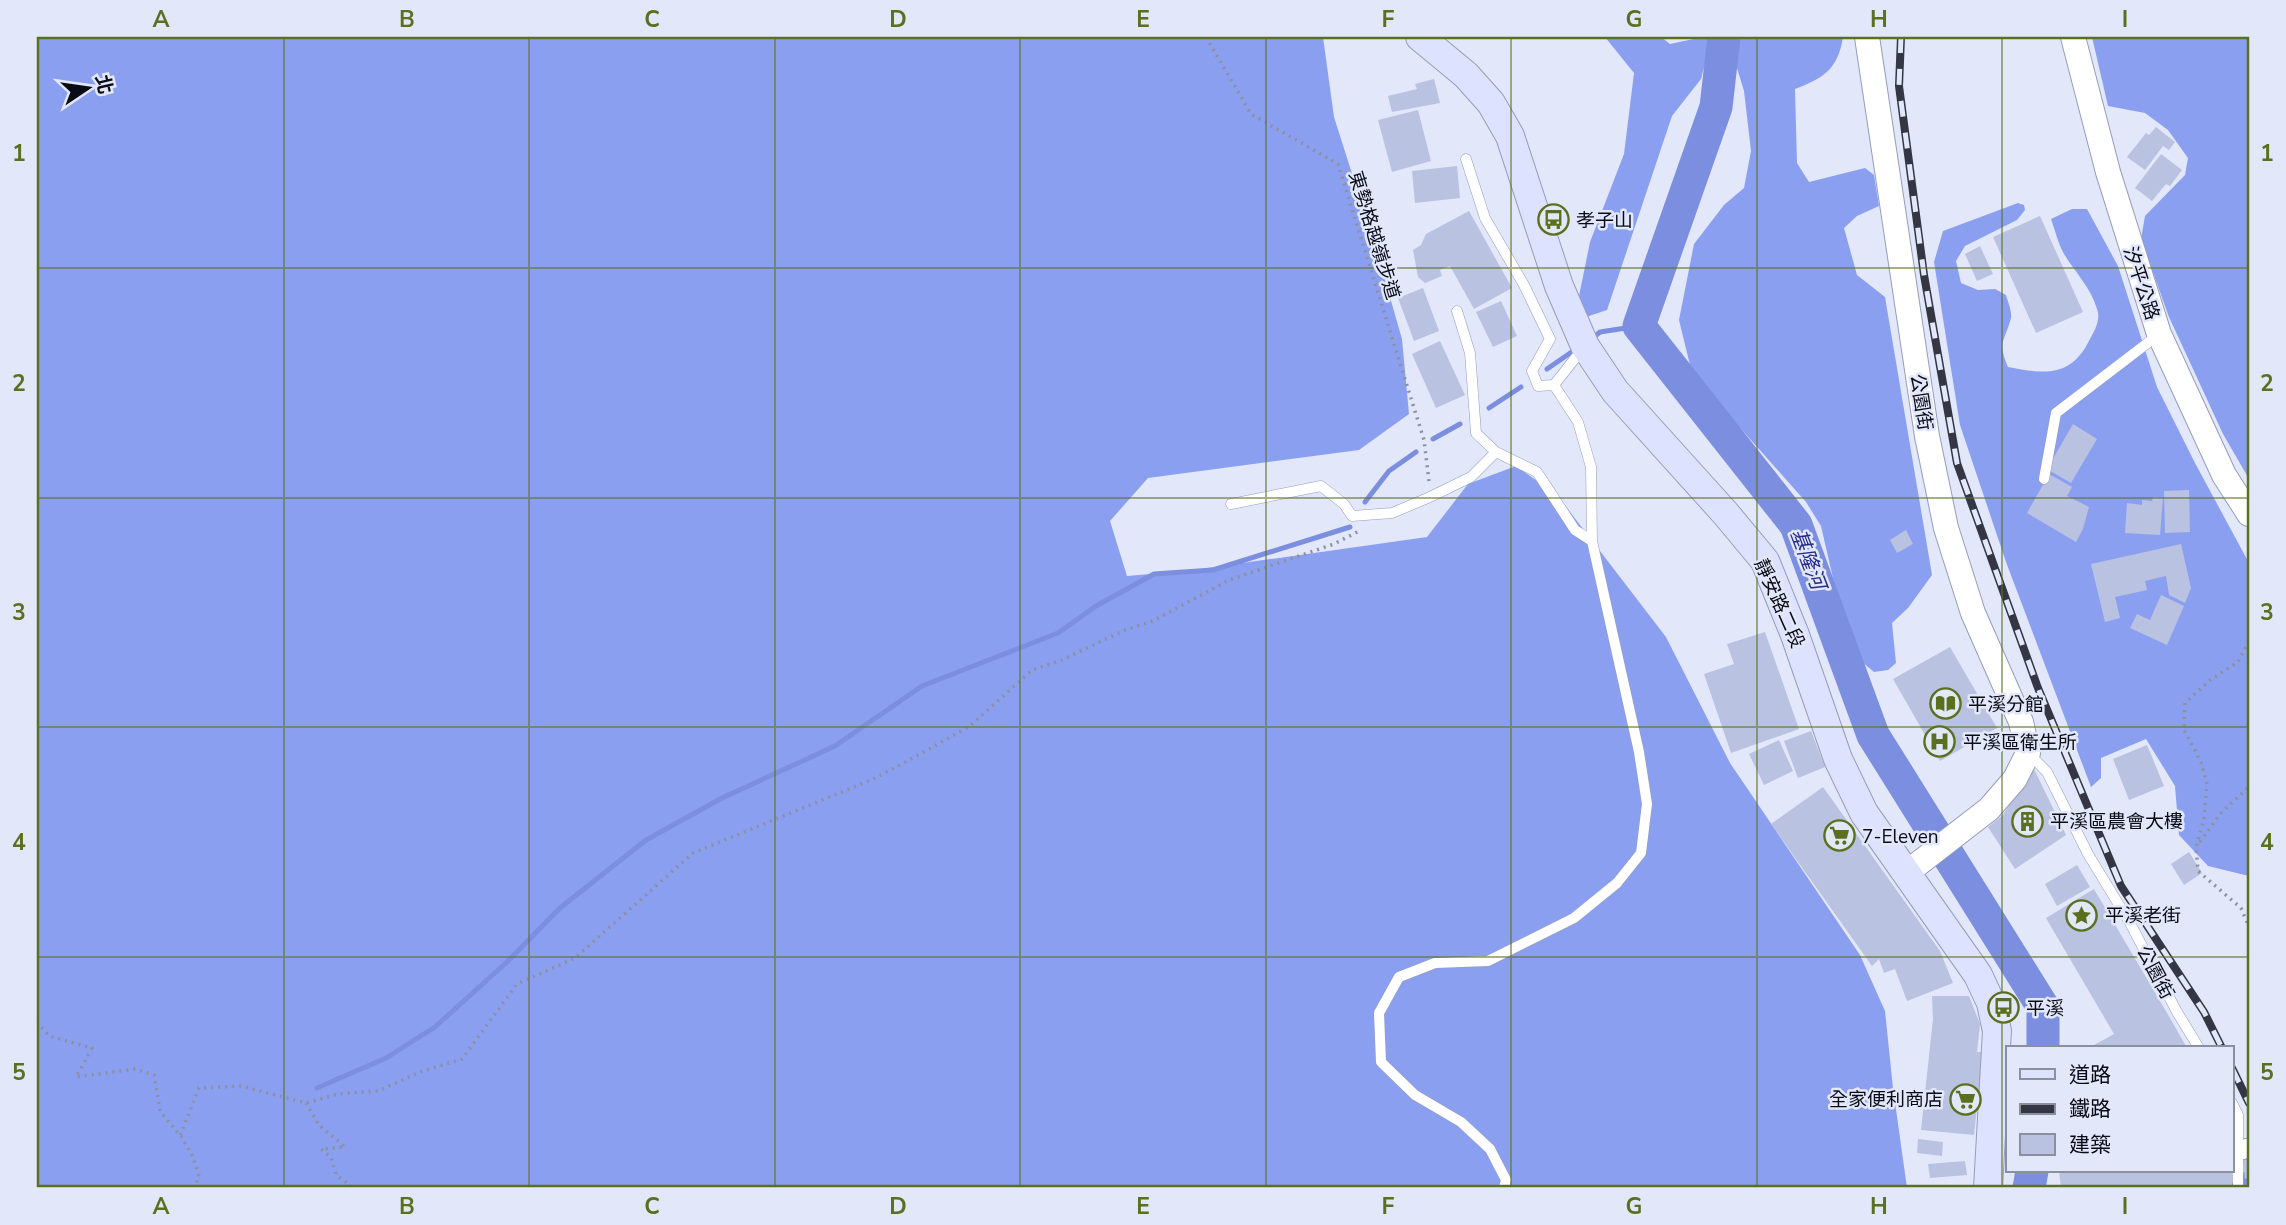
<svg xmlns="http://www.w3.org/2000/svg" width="2286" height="1225" font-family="'Nunito Sans','Noto Sans TC',sans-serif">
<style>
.forest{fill:#8b9ff1}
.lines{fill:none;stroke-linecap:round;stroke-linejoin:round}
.stream{stroke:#7c8edf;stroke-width:5}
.river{stroke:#7c8edf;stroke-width:33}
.building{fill:#b9c2e0}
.service-casing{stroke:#959dba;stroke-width:11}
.minor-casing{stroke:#959dba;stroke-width:21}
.tertiary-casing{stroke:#959dba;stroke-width:26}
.secondary-casing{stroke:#959dba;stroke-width:30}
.path{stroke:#8c909f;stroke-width:3.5;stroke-dasharray:2 5;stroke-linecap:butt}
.service{stroke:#fff;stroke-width:10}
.minor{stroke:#fff;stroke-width:19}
.tertiary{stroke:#fff;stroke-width:24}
.secondary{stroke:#dde3fe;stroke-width:28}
.rail-casing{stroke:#343743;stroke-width:8}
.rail{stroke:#e2e7fa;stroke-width:5;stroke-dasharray:16;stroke-linecap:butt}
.grid{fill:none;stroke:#5b701f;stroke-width:2;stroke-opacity:0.55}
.labels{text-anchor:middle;stroke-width:5;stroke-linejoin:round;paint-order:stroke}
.poi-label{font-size:19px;fill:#090b15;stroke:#e2e7fa;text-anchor:start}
.street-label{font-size:19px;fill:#090b15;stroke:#e2e7fa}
.water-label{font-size:21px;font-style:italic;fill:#272d8a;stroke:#e2e7fa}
.neatline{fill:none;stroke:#5b701f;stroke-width:2.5}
.grid-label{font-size:23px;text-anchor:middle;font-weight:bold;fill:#5b701f}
</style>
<rect width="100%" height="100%" fill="#e2e7fa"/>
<path class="forest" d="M37,37H1323L1334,117L1377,252L1402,339L1409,414L1359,450L1148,478L1110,521L1127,576L1186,571L1427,537L1468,484L1516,466L1557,495L1666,637L1730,763L1860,955L1885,1011L1893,1088L1907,1188H37Z
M1605,37H1661L1670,44L1703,37H1843C1838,69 1824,78 1795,89L1797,163L1809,182L1865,168L1874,175L1879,206L1857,216L1844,228L1857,275L1885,297L1932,575L1908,608L1892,623L1896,663L1888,670L1874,672L1862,662L1841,613L1821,526L1806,502L1718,403L1690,365L1679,320L1694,244L1724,205L1744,188L1751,151L1744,91L1733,55L1706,60L1701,79L1672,116L1607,310L1586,317L1578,301L1590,242L1624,154L1634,73Z
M2092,37H2249V479L2223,434L2169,317L2141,239L2145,216L2185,175L2188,158L2168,130L2145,113L2108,106Z
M2018,203L2024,205L2025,210L2017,220L1965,246L1956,261L1961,283L1978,290L1995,289L2006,295C2008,302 2012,311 2011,318C2005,341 1997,341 2008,367C2045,374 2071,378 2090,339C2095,330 2101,319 2097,309C2091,288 2075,272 2064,254C2058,243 2055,230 2051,219L2072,209H2087L2118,266L2157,387L2195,463L2249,563V876L2208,866L2179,835L2175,786L2146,739L2101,758V778L2091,787L2006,562L1960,425L1934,262L1943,231Z"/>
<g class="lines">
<path class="stream" d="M1590,340L1600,332L1639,326
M1547,369L1576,349
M1489,408L1521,387
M1433,439L1460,424
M1365,502L1389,471L1416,452
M317,1088L386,1058L435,1027L507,962L560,908L646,840L722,798L835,746L922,686L1058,633L1096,606L1154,574L1213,570L1350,527"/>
<path class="river" d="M1724,37L1716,107L1639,326L1796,525L1873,735L2043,1007V1048
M2029,1188L2032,1171
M2248,1188H2249"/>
</g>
<path class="building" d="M1434,79L1440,103L1392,112L1388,96L1417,89L1415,84Z
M1418,110L1431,161L1392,172L1378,120Z
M2156,127L2175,142L2169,150L2163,146L2145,170L2127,157L2146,133L2149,135Z
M2161,154L2182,170L2170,186L2166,184L2152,201L2135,188Z
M1457,166L1460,198L1415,203L1412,171Z
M1469,211L1512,288L1474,309L1450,266L1440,270L1442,276L1425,283L1418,277L1413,250L1421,245L1426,234Z
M2040,216L2083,312L2036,333L1993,237Z
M1980,246L1993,274L1977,281L1965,254Z
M1423,288L1439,331L1414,341L1398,298Z
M1501,301L1517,336L1493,347L1476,312Z
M1440,341L1465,395L1436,408L1412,354Z
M2073,424L2097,439L2071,483L2047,469Z
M2049,474L2072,487L2067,496L2089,507L2083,529L2076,542L2027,513Z
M2189,490L2190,532L2165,533L2164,491Z
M2153,497L2163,498L2160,535L2125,533L2127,503L2142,505V500L2152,501Z
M1906,530L1913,544L1897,553L1890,540Z
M2181,544L2191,588L2185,603L2169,595L2166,576L2145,581L2147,590L2115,597L2120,618L2105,622L2091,564Z
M2161,595L2184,606L2167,645L2130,628L2137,614L2150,620Z
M1765,632L1799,729L1731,753L1704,674L1734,664L1727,644Z
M1950,647L1997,728L1940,761L1893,679Z
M1811,731L1825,767L1798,778L1784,741Z
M1779,740L1793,771L1764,785L1749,754Z
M2147,745L2164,786L2129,800L2113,759Z
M2033,767L2066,835L2015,869L1988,827L2003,815Z
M1823,787L1940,951L1953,983L1907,1001L1895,969L1884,973L1879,959L1872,966L1771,824Z
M2189,852L2202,873L2184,885L2171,864Z
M2077,865L2090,887L2057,906L2045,884Z
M2094,889L2170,1018L2187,1048H2096L2094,1045L2114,1034L2046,918Z
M1932,996H1969L1980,1024L1977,1052H1983L1974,1135L1921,1130L1933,1019Z
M1918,1139L1943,1142L1942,1156L1917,1153Z
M2249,1150V1177L2245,1179L2242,1152Z
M1965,1161L1967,1175L1930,1178L1928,1164Z
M2059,1171H2232V1185L2174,1188L2061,1187Z"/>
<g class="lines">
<defs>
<path id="service" d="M1466,159L1485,218L1524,285L1550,339L1532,371L1538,386L1554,385
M1457,311L1470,353L1476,433L1496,452L1537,472L1575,530L1592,541
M2044,479L2056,413L2158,335
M1231,504L1321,486L1344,504L1352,516L1392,513L1430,497L1471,477L1496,452
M2028,753L2047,772L2088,854L2130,923L2177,1012L2199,1048
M2232,1103L2238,1115V1188
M1504,1188L1506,1180L1490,1149L1461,1122L1415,1095L1381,1062L1379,1013L1399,977L1435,963L1488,961L1574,918L1617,883L1641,853L1647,804L1639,752L1592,541L1591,467L1578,422L1554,385L1584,347"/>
<path id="minor" d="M2232,1152L2249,1148"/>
<path id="tertiary" d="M1867,37L1927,436L1946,528L1973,613L2021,722L2028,753L2015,779L1989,809L1905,874
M2073,37L2108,172L2159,334L2224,475L2249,514"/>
<path id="secondary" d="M1420,37L1466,75L1491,103L1510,136L1559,286L1585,346L1615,391L1726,514L1765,561L1795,635L1838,759L1864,813L1978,975L1991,1003L1997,1031L1988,1188"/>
</defs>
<use href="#service" class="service-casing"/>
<use href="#minor" class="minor-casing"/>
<use href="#tertiary" class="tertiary-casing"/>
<use href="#secondary" class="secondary-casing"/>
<path class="path" d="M1206,37L1251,114L1338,164L1424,440L1429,481
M2249,641L2238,662L2210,680L2185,703L2184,730L2201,762L2207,784L2204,819L2196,847L2198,871L2241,908L2249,927
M37,830V832
M2200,842L2221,813L2249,787
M2249,1007V1037
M37,1022L49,1036L92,1048L76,1077L135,1069L154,1075L160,1111L180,1136L199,1088L241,1086L306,1103L338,1094L378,1091L420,1072L462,1059L517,984L575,958L693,853L871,780L904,763L970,726L1032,670L1062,660L1125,630L1153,621L1229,580L1334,544L1361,530
M306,1103L319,1125L345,1147L321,1149L331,1157L336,1175L354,1188H367
M181,1136L193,1157L199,1176L194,1188"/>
<use href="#service" class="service"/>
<use href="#minor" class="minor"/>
<use href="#tertiary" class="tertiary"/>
<use href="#secondary" class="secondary"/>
<defs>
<path id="rail" d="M1901,37L1899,86L1924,275L1957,463L2038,688L2121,886L2204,1012L2222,1048
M2232,1068L2249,1103"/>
</defs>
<use href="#rail" class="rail-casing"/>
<use href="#rail" class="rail"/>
</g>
<path class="grid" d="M284,37V1188M529,37V1188M775,37V1188M1020,37V1188M1266,37V1188M1511,37V1188M1757,37V1188M2002,37V1188M37,268H2249M37,498H2249M37,727H2249M37,957H2249"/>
<defs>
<symbol id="bus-ring" viewBox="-11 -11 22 22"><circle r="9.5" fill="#e2e7fa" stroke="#5b701f" stroke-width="1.5"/><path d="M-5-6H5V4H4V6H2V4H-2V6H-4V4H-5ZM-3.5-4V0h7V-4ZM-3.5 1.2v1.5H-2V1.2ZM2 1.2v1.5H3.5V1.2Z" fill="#5b701f"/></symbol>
<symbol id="library-ring" viewBox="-11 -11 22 22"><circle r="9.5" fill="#e2e7fa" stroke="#5b701f" stroke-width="1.5"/><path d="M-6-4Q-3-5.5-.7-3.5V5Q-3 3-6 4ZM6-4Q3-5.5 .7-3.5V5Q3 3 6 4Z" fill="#5b701f"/></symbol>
<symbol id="hospital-ring" viewBox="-11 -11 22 22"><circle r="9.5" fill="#e2e7fa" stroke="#5b701f" stroke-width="1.5"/><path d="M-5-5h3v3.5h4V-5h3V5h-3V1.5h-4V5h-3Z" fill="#5b701f"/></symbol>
<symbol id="building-ring" viewBox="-11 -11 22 22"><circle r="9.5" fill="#e2e7fa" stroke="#5b701f" stroke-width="1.5"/><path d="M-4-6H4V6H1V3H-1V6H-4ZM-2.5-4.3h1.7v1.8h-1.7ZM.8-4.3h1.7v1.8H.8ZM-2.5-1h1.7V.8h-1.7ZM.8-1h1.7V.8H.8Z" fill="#5b701f"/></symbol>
<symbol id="supermarket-ring" viewBox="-11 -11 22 22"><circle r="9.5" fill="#e2e7fa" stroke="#5b701f" stroke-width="1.5"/><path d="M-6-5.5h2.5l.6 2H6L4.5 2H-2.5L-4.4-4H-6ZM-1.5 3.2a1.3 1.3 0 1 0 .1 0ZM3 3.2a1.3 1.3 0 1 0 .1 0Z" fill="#5b701f"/></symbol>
<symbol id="sight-ring" viewBox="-11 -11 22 22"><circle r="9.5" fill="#e2e7fa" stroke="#5b701f" stroke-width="1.5"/><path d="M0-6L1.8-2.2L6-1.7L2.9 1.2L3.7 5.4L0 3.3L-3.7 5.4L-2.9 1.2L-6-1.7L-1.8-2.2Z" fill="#5b701f"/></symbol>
</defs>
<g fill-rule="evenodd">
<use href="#bus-ring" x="1536" y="202" width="35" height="35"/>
<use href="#library-ring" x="1928" y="686" width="35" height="35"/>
<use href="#hospital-ring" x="1922" y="724" width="35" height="35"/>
<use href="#building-ring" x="2010" y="804" width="35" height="35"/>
<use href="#supermarket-ring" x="1822" y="818" width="35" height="35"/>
<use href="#sight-ring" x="2064" y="898" width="35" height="35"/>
<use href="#bus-ring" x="1986" y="990" width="35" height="35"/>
<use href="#supermarket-ring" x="1948" y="1082" width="35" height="35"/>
</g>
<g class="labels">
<g class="poi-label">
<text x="1576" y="227">孝子山</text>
<text x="1968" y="711">平溪分館</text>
<text x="1963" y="749">平溪區衛生所</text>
<text x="2050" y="828">平溪區農會大樓</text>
<text x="1862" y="843">7-Eleven</text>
<text x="2105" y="922">平溪老街</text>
<text x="2026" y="1015">平溪</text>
<text x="1943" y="1106" text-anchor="end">全家便利商店</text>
</g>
<g class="street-label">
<text transform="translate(1375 235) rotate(73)" y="7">東勢格越嶺步道</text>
<text transform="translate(2142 283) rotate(72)" y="7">汐平公路</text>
<text transform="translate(1922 402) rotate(81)" y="7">公園街</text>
<text transform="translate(1780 603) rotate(66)" y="7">靜安路二段</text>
<text transform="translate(2156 972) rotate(62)" y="7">公園街</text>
</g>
<g class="water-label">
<text transform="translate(1808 559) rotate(69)" y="7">基隆河</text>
</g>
</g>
<rect width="2286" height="1225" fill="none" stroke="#e2e7fa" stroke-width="77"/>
<rect x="2006" y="1046" width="228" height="126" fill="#e2e7fa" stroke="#8b8f9e" stroke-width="2"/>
<rect x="2020" y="1069" width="35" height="10" fill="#dde3fe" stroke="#8b8f9e" stroke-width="2"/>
<text x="2069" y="1082" font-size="21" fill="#090b15">道路</text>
<rect x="2020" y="1104" width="35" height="10" fill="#343743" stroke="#8b8f9e" stroke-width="2"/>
<text x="2069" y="1116" font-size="21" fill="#090b15">鐵路</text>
<rect x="2020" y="1134" width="35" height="21" fill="#b9c2e0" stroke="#8b8f9e" stroke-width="2"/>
<text x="2069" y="1152" font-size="21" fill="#090b15">建築</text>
<g transform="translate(88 88) rotate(77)" stroke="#e2e7fa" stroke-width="5" paint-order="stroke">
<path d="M0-5L12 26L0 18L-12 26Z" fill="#090b15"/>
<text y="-10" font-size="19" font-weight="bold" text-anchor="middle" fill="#090b15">北</text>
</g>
<rect x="38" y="38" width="2210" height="1148" class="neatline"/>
<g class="grid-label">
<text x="161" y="27">A</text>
<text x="407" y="27">B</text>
<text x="652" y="27">C</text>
<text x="898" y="27">D</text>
<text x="1143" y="27">E</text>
<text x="1388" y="27">F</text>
<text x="1634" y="27">G</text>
<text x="1879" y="27">H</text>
<text x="2125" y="27">I</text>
<text x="19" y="161">1</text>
<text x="2267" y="161">1</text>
<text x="19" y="391">2</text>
<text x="2267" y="391">2</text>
<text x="19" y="620">3</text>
<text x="2267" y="620">3</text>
<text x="19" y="850">4</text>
<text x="2267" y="850">4</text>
<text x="19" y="1080">5</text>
<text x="2267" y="1080">5</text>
<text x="161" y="1214">A</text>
<text x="407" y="1214">B</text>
<text x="652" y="1214">C</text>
<text x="898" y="1214">D</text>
<text x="1143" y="1214">E</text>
<text x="1388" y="1214">F</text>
<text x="1634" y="1214">G</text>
<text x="1879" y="1214">H</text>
<text x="2125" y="1214">I</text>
</g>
</svg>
